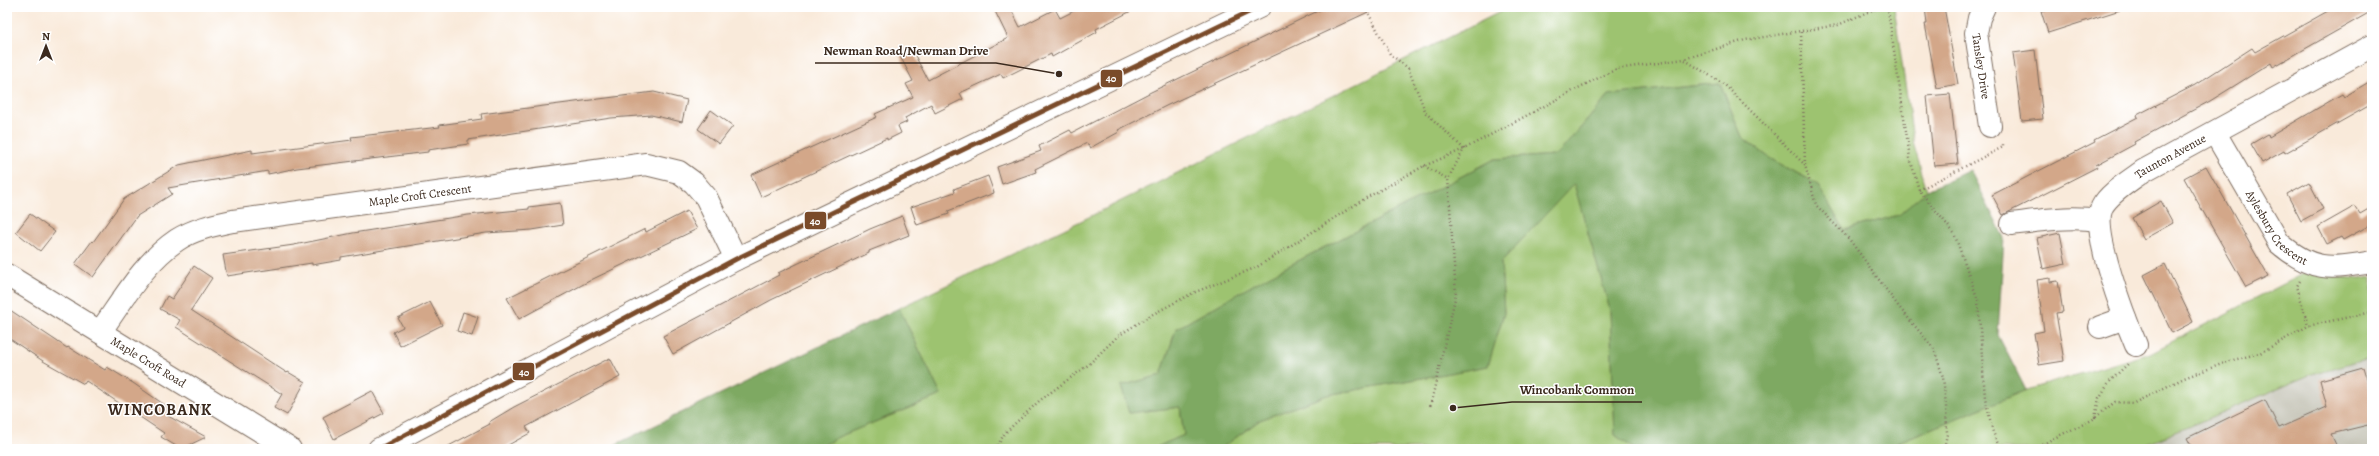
<svg xmlns="http://www.w3.org/2000/svg" width="2379" height="456" font-family="Alegreya,serif">
<style>
.industrial{fill:#c6c5b8}
.green{fill:#9dc36f;stroke:#6c7646}
.forest{fill:#7ea962;stroke:#5c6a40}
.building{fill:#d3a789}
.lines{fill:none;stroke-linecap:round;stroke-linejoin:round}
.minor-casing{stroke:#7e6d60;stroke-width:24}
.path{stroke:#7e6d60;stroke-width:2.5;stroke-dasharray:1 3;stroke-linecap:butt}
.minor{stroke:#fff;stroke-width:22}
.bus-1-casing{stroke:#fff;stroke-width:8}
.bus-1{stroke:#7a4b2a;stroke-width:5}
.labels{text-anchor:middle;stroke-width:3;stroke-linejoin:round;paint-order:stroke}
.street-label{font-size:12px;fill:#3b2a1e;stroke:#fff}
.district-label{font-size:16px;font-weight:bold;letter-spacing:1px;fill:#3b2a1e;stroke:#fff}
.leader{fill:none;stroke:#3b2a1e;stroke-width:1.5}
.callout-dot{fill:#3b2a1e;stroke:#fff;stroke-width:1.5}
.callout-label{font-size:13px;text-anchor:middle;font-weight:bold;fill:#3b2a1e;stroke:#fff;stroke-width:3;stroke-linejoin:round;paint-order:stroke}
.line-badge{stroke:#fff;stroke-width:1.5}
.badge-label{font-size:11px;text-anchor:middle;font-weight:bold;fill:#fff}
</style>
<rect width="100%" height="100%" fill="#fff"/>
<filter id="ink" filterUnits="userSpaceOnUse"><feTurbulence type="fractalNoise" baseFrequency=".025" numOctaves="2"/><feDisplacementMap in="SourceGraphic" scale="8" xChannelSelector="R" yChannelSelector="G"/><feConvolveMatrix kernelMatrix="1 2 1 2 8 2 1 2 1" color-interpolation-filters="sRGB"/></filter>
<filter id="wash" filterUnits="userSpaceOnUse"><feTurbulence type="fractalNoise" baseFrequency=".012" numOctaves="4" result="noise"/><feDisplacementMap in="SourceGraphic" scale="16" xChannelSelector="R" yChannelSelector="G"/><feGaussianBlur stdDeviation="0.9" result="paint"/><feColorMatrix in="noise" values="0 0 0 0 0 0 0 0 0 0 0 0 0 0 0 0 0 1.4 0 .05"/><feComposite in="paint" operator="in"/></filter>
<g filter="url(#wash)">
<rect width="100%" height="100%" fill="#f9eada"/>
<path class="industrial" d="M2372,357V449H2136L2312,374Z"/>
<path class="green" d="M1510,7H1894L1914,146L1927,190L1899,215L1844,230L1817,184L1771,159L1742,137L1720,83L1609,95L1557,155L1495,159L1267,277L1176,329L1161,375L1121,386L1129,413L1180,407L1184,435L1152,449H817L838,437L941,395L899,308L1089,217Z
M1574,183L1610,310L1615,435L1634,449H1220L1260,420L1327,395L1488,366L1504,313L1501,262Z
M2305,273L2361,279L2372,277V357L2312,374L2136,449H1881L2026,390L2150,353Z"/>
<path class="forest" d="M1720,83L1742,137L1771,159L1817,184L1844,230L1899,215L1927,190L1970,170L2004,238L1998,335L2026,390L1881,449H1634L1615,435L1610,310L1574,184L1501,262L1504,313L1488,366L1327,395L1260,420L1220,449H1152L1184,435L1180,407L1129,413L1121,386L1161,375L1176,329L1267,277L1495,159L1557,155L1609,95Z
M899,308L941,395L838,437L817,449H606Z"/>
<g id="blocks">
<path class="building" d="M993,7H1010L1020,27L1055,9L1060,18L1082,7H1139L1096,29L1097,32L1052,57L1051,54L1003,78L1001,74L960,93L963,99L935,113L931,104L905,118L907,122L898,126L901,133L887,140V138L761,197L751,175L877,117L875,114L913,97L906,84L913,81L899,54L911,48L928,80L1008,38Z
M1326,7H1379L1168,105L1118,130L1119,132L1090,148L1087,143L1035,169L1036,172L1002,184L997,167L1041,151L1039,146L1070,130L1072,133L1151,92Z
M1925,7H1944L1958,84L1937,88L1925,24H1927Z
M2056,7H2119L2120,10L2048,33L2041,11Z
M2335,7H2372V11L2273,67L2271,63L2210,101L2134,142L2135,144L2096,165L2097,167L2003,215L1992,195L2095,142L2094,140L2138,117L2137,115L2195,85L2252,48L2255,52Z
M2035,50L2043,119L2022,121L2013,53Z
M2372,80V104L2285,153L2284,151L2262,163L2251,144L2268,134L2269,137L2342,94L2344,97Z
M654,92L687,100L682,122L651,115L611,118L468,140V144L428,150V152L297,168L268,174V171L168,188L172,194L137,216L93,277L75,264L92,241L93,242L124,199L179,165L252,150V153L352,140L351,137L440,127L439,125L482,119L481,114Z
M1950,94L1958,164L1934,166L1927,96Z
M711,110L733,126L719,144L698,129Z
M2206,166L2268,276L2246,287L2184,178Z
M988,176L994,193L948,211L949,214L917,225L911,207L955,192L954,189Z
M2309,182L2323,209L2301,221L2287,194Z
M2161,201L2173,223L2144,239L2132,218Z
M560,203L563,225L532,230L486,233L341,257V260L312,265V263L227,276L223,255L294,245L353,233L468,215L529,209V207Z
M2355,206L2360,214L2372,207V224L2343,240L2341,237L2327,244L2318,227Z
M687,211L697,229L593,279L519,319L507,298L645,229L646,232Z
M30,214L55,232L40,251L16,232Z
M902,216L909,235L869,251V253L771,300L673,354L663,336L779,275L778,273L870,229Z
M2060,233L2066,264L2043,269L2037,238Z
M2165,264L2193,322L2172,333L2144,275Z
M194,266L212,278L191,310L287,373L288,372L305,382L287,415L274,408L282,394L176,327L180,320L160,309L167,296L172,299Z
M2050,278V282L2058,281L2063,312L2056,313L2064,361L2039,365L2034,333L2044,331L2037,280Z
M430,302L442,325L400,346L393,332L403,327L398,318Z
M7,308L67,348L68,347L105,370L107,367L133,383L172,410L168,416L206,437L181,449L161,437L164,433L86,381L84,384L43,361L7,337Z
M463,312L478,317L472,336L457,331Z
M610,358L620,377L526,427L530,433L501,449H443L490,424L489,422L514,407Z
M2363,368L2372,398V424L2331,434L2338,449H2193L2187,438L2265,400L2279,428L2327,407L2320,380Z
M372,391L384,413L334,439L323,417Z"/>
</g>
</g>
<g filter="url(#ink)">
<use href="#blocks" fill-opacity="0" stroke="#7e6d60" stroke-width="1"/>
<g class="lines">
<defs>
<g id="minor">
<path id="s1" d="M1984,7L1979,18L1976,33L1990,126"/>
<path id="s2" d="M2215,133L2279,243C2313,272 2329,269 2372,262"/>
<path d="M2012,224C2042,220 2069,216 2099,220"/>
<path id="s3" d="M7,275L290,449"/>
<path d="M2100,327L2125,318"/>
<path id="s4" d="M100,332C123,300 144,262 177,240C194,229 214,225 233,221L646,164L679,172L694,183L706,197L736,259"/>
<path id="s5" d="M2136,345C2125,319 2091,232 2102,207C2109,193 2130,181 2143,171L2372,46"/>
<path d="M379,449L736,259L1259,7"/>
</g>
</defs>
<use href="#minor" class="minor-casing"/>
<path class="path" d="M1365,7L1390,54L1408,68L1426,113L1464,149L1448,179L1456,294L1430,407
M1882,7L1888,10L1910,158L1919,190L1954,233L1978,300L1985,398L1993,432L2000,449
M1801,32L1805,165L1816,205L1849,239L1899,307L1934,349L1943,377L1946,405L1947,434L1944,449
M1685,60L1725,85L1805,165
M1424,166L1448,179
M1919,190L2003,147V142
M2300,281L2297,286L2308,326
M2095,418L2099,398L2111,380L2129,363
M996,449L1004,434L1039,401L1088,365L1118,336L1153,314L1193,293L1257,267L1366,198L1424,166L1464,149L1582,86L1617,69L1684,59L1745,40L1838,25L1879,7
M2036,449L2052,439L2092,420L2115,402L2134,403L2184,378L2230,361L2260,353L2308,326L2372,312"/>
<use href="#minor" class="minor"/>
<defs>
<path id="bus-1" d="M379,449L736,259L1259,7"/>
</defs>
<use href="#bus-1" class="bus-1-casing"/>
<use href="#bus-1" class="bus-1"/>
</g>
</g>
<g class="labels">
<g class="street-label">
<text dy="4" stroke="none"><textPath href="#s1" startOffset="61">Tansley Drive</textPath></text>
<text dy="4" stroke="none"><textPath href="#s5" startOffset="230">Taunton Avenue</textPath></text>
<text dy="4" stroke="none"><textPath href="#s4" startOffset="369">Maple Croft Crescent</textPath></text>
<text dy="4" stroke="none"><textPath href="#s2" startOffset="114">Aylesbury Crescent</textPath></text>
<text dy="4" stroke="none"><textPath href="#s3" startOffset="166">Maple Croft Road</textPath></text>
</g>
<g class="district-label">
<text x="160" y="415">WINCOBANK</text>
</g>
</g>
<path class="leader" d="M1059 74L996 63H815M1453 408L1512 402H1642"/>
<g class="callout-dot">
<circle cx="1059" cy="74" r="4"/>
<circle cx="1453" cy="408" r="4"/>
</g>
<g class="callout-label">
<text x="906" y="55">Newman Road/Newman Drive</text>
<text x="1577" y="394">Wincobank Common</text>
</g>
<g class="line-badge">
<rect x="1100" y="69" width="23" height="19" rx="4" fill="#7a4b2a"/>
<rect x="804" y="211" width="23" height="19" rx="4" fill="#7a4b2a"/>
<rect x="512" y="362" width="23" height="19" rx="4" fill="#7a4b2a"/>
</g>
<g class="badge-label">
<text x="1111" y="82">40</text>
<text x="815" y="225">40</text>
<text x="524" y="376">40</text>
</g>
<rect width="2379" height="456" fill="none" stroke="#fff" stroke-width="24"/>
<g transform="translate(46 46)" stroke="#ffffff" stroke-width="3" paint-order="stroke">
<path d="M0-3L7 15L0 10L-7 15Z" fill="#3b2a1e"/>
<text y="-6" font-size="11" font-weight="bold" text-anchor="middle" fill="#3b2a1e">N</text>
</g>
</svg>
